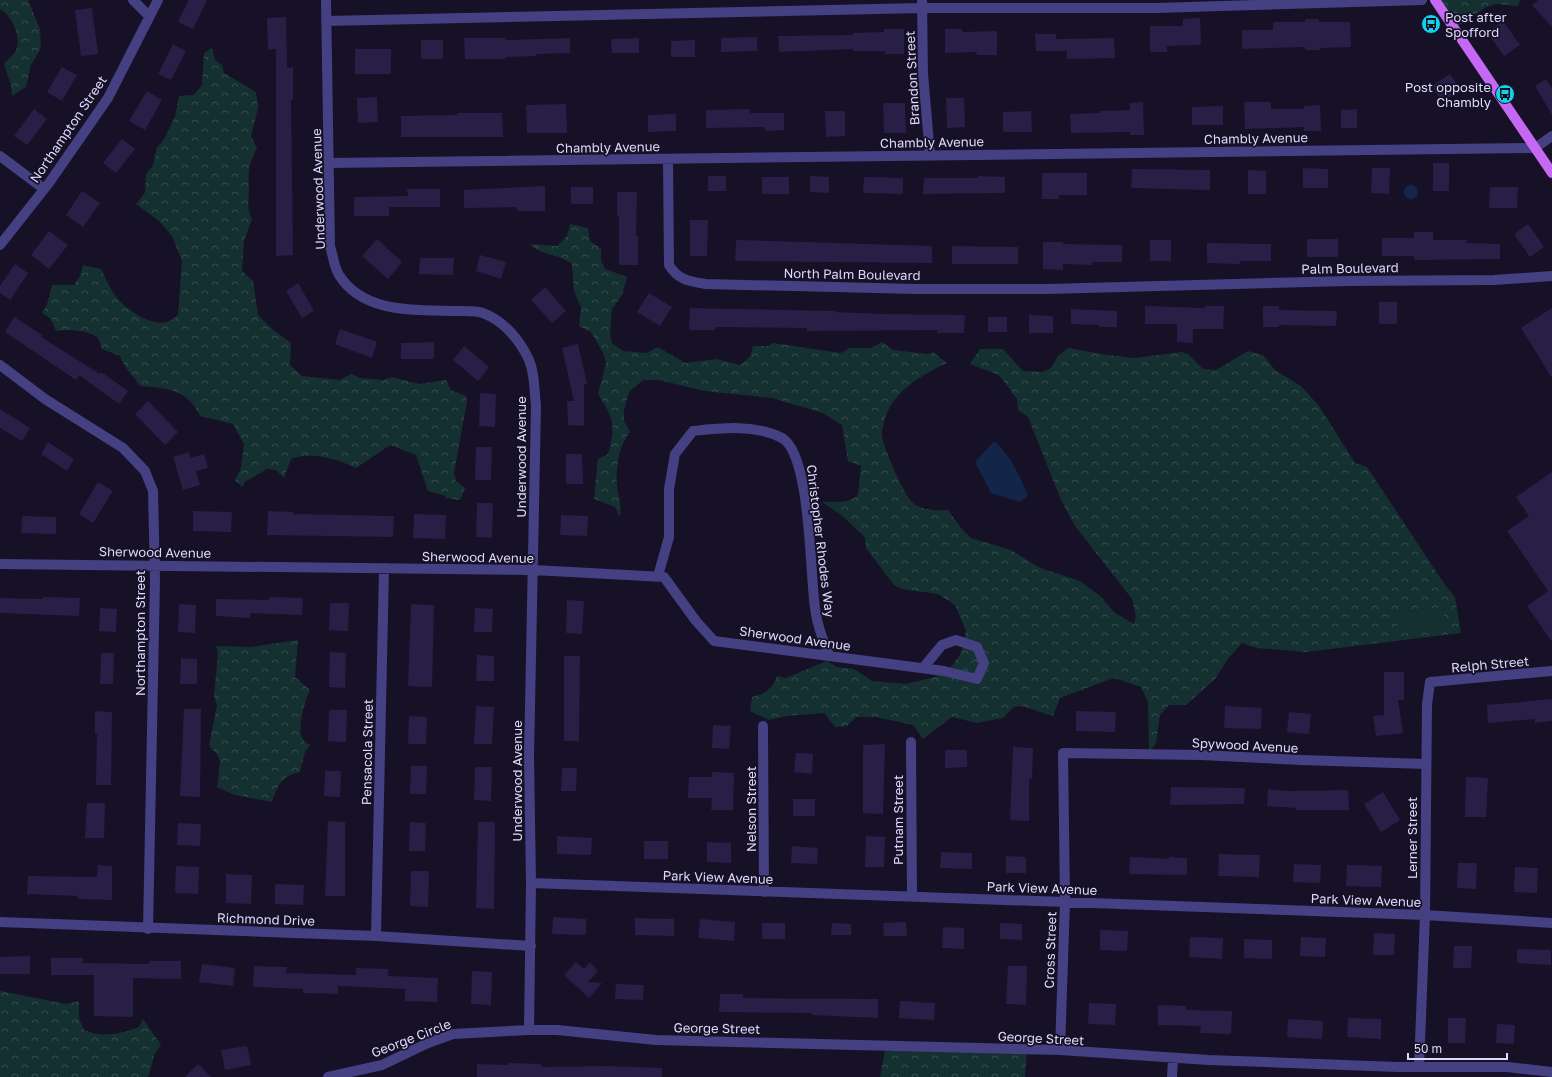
<svg xmlns="http://www.w3.org/2000/svg" width="1552" height="1077" font-family="'Golos Text',sans-serif">
<style>
.forest{fill:url(#forest-crowns)}
.pitch{fill:#153030}
.water{fill:#132649}
.building{fill:#281f46}
.lines{fill:none;stroke-linecap:round;stroke-linejoin:round}
.street{stroke:#454082;stroke-width:10}
.primary{stroke:#c569f4;stroke-width:10}
.labels{text-anchor:middle;stroke-width:3.5;stroke-linejoin:round;paint-order:stroke}
.poi-label{font-size:13px;fill:#dfdafc;stroke:#161126;text-anchor:start}
.street-label{font-size:13px;fill:#dfdafc;stroke:#161126}
</style>
<defs>
<pattern id="forest-crowns" width="20" height="18" patternUnits="userSpaceOnUse"><rect width="20" height="18" fill="#153030"/><path d="M2 6a3 3 0 1 1 6 0M12 15a3 3 0 1 1 6 0" fill="none" stroke="#374d4f"/></pattern>
</defs>
<rect width="100%" height="100%" fill="#161126"/>
<path class="forest" d="M0,0H28L40,29L41,48L31,65L26,87L12,96L11,85L4,64C7,60 14,55 16,50C22,37 11,14 0,9Z
M1435,0H1520L1518,6L1496,4L1486,7L1455,28Z
M212,48L215,60L222,65L224,73L256,92L258,108L251,136L257,148C248,164 248,173 249,191C249,204 246,205 252,219L244,241L242,271L253,281L258,315L272,329L291,343L290,365L302,376L340,380L351,374L360,378L383,380L391,377L419,384L446,380L451,390L466,396L467,402L454,473L456,481L465,488L460,500L445,498L446,496L428,491L416,455L390,445L356,468C338,459 310,451 291,459L284,478L276,470L267,469L245,482L242,487L235,480L241,468L244,444L233,424L200,416C188,389 166,388 140,386C133,375 124,368 120,356L102,349L98,337C85,330 71,329 56,331L51,319L42,313L47,304L52,285H74L80,276L83,265L101,269C106,279 111,291 118,299C130,313 163,335 178,314L182,261L172,236L159,221L136,204L145,193L146,174L153,165L157,147L163,141L175,117L179,96L194,95L202,85L204,53Z
M570,224L588,228L590,241L601,249V260L605,269L627,277L622,295L612,309L610,335L612,343L623,351L647,353L658,347L685,363L716,359L740,365L750,357L753,346H768L773,343L841,353L850,348H871L882,342L893,350L928,354L933,352L947,363C925,373 897,389 887,413C885,418 881,431 882,437C884,448 904,496 913,503C920,510 939,511 948,510L961,528L971,538L1011,550L1038,567L1080,581L1100,596L1115,613L1134,624L1136,616L1132,599L1075,526L1061,500L1028,417L1018,410L1017,399L999,375L970,364L980,349H1003L1023,371L1042,372L1051,368L1058,356L1068,348L1108,355L1135,358L1182,352L1188,354L1203,369L1216,370L1248,351L1263,355L1275,370L1301,386L1319,406L1355,463L1367,467L1445,585L1455,597L1461,633L1306,652L1257,648L1242,643L1227,660L1216,678L1186,705H1169L1160,715L1156,743L1149,753L1148,702L1141,687L1114,678L1060,698L1053,716L1022,706L1014,707L1003,718L977,723L952,717L923,739L913,725L876,717H856L847,726L835,727L824,713L786,716L769,720L750,711L752,697C766,693 772,690 777,676L786,678L827,661L837,667L854,669L872,681L906,684L935,677L952,666L961,653L966,631L955,605L938,594L902,589L894,585L866,548L865,537L840,514L822,502C836,501 846,505 858,495L861,466L848,461L842,425L823,413L772,398L705,391L659,380H643L629,392L624,410V421L630,432C618,448 616,467 617,486C619,499 622,503 620,517L615,507L594,499L598,459L608,454C616,426 614,419 598,394L606,363L603,353L591,332L579,326L581,308L574,291L572,264C558,253 543,257 530,244L557,246L567,236Z
M298,640L295,677L310,690C305,701 296,729 303,739C304,742 308,744 310,745L305,752L300,772C281,776 278,785 272,802L235,795L217,787L220,761L218,755L209,746L217,705L214,696L218,653L216,646L251,647Z
M0,991L66,1004L79,1001V1018L84,1030C103,1038 121,1034 139,1027L143,1019L161,1045L154,1055L149,1075L147,1077H0Z
M886,1045L1027,1051L1025,1077H880Z"/>
<path class="pitch" d="M1443,607L1445,628L1398,634L1396,613Z"/>
<path class="water" d="M1404 192a7 7 0 1 1 14 0a7 7 0 1 1-14 0Z
M994,441C1011,455 1020,477 1028,496L1020,502L991,493L975,462Z"/>
<path class="building" d="M189,0H207L193,29L178,22Z
M1538,0H1552V27L1532,5Z
M92,8L98,54L81,56L75,10Z
M286,17L287,68L293,67V100H291L293,255L276,256V49L268,50L267,18Z
M1200,18L1201,45L1167,46V52H1150V26H1183V19Z
M1305,19H1319V22H1350L1351,47L1320,48V50H1305V47L1242,49V30H1273V22H1305Z
M1503,21L1520,45L1504,56L1487,32Z
M884,29H904V54H885V51H853V49L779,52L778,36L853,35V33L884,32Z
M945,29H962V32L997,31V55H977L976,52L945,53Z
M1035,34H1056V39L1114,38L1115,58L1067,59V51H1036Z
M757,37V51L721,52V38Z
M464,38H505V40L570,38V53L536,54L537,56L505,57V59H465Z
M639,38V53H612L611,39Z
M421,40H443V59H421Z
M695,40V57H671V41Z
M173,44L186,51L171,80L158,74Z
M355,49H391V74H355Z
M62,67L77,75L62,101L47,92Z
M1450,74L1461,90L1442,102L1432,86Z
M1546,79L1552,88V115L1535,86Z
M147,91L162,100L145,130L129,121Z
M377,97L378,122L358,123L357,98Z
M946,98H964L965,127L947,128Z
M1143,102L1144,135H1130V132L1071,133L1070,114L1100,113V111L1130,110V103Z
M1244,102H1271V109H1304V106L1320,105L1321,131H1304V127L1245,129Z
M883,103H905L906,133H884Z
M566,104L567,133H527L526,105Z
M1223,106V125H1192V107Z
M34,109L47,119L27,145L14,136Z
M750,109V113H784V130L765,131V127L706,128V110Z
M1357,109V128H1341V110Z
M825,111H845V136L826,137Z
M1031,111L1032,132H1003V112Z
M457,113H502L503,137H401V116L457,115Z
M676,114V131L648,132V115Z
M122,139L135,149L116,173L103,163Z
M1433,163H1449V191H1433Z
M1303,168L1328,169V188H1303Z
M1372,168H1390L1389,194L1371,193Z
M1132,169L1210,170V190L1131,188Z
M1248,170L1266,171V194H1248Z
M1042,173H1087V195H1059V199H1042Z
M708,176H726V191H708Z
M810,176L829,177V193L810,192Z
M978,176L1005,177V193L923,194L924,178H978Z
M762,177H789V194H762Z
M864,177L903,178V194L863,193Z
M545,186V211H517V207L464,208V190Z
M571,187H593V204H571Z
M1490,187H1518L1517,208H1489Z
M407,189H440V207H389V216H354V197L408,196Z
M82,191L100,203L83,227L66,215Z
M617,192H637L636,236H638V265H619V216H617Z
M690,220H708L707,256H690Z
M1528,224L1544,247L1530,257L1514,234Z
M49,231L68,245L49,269L31,255Z
M1414,232H1433V240H1466V243L1500,244V259L1414,260V256H1382V238H1414Z
M377,239L402,262L388,279L362,256Z
M1307,239H1338V257H1307Z
M736,240L932,246V263L735,261Z
M1150,240H1171V261H1150Z
M1043,242H1063V244L1122,245V262H1092V265L1063,264V270L1043,269Z
M1207,243L1271,244V261H1240V264L1207,263Z
M952,246L1018,247V264H952Z
M480,255L506,262L501,279L476,271Z
M420,258H454L453,275L419,274Z
M15,264L28,273L10,300L0,293V286Z
M298,283L314,311L302,318L286,291Z
M545,287L566,311L552,323L531,300Z
M649,293L672,307L660,326L637,312Z
M1379,302H1397V324H1379Z
M1145,306L1205,308V306H1224L1223,329H1193V343L1177,342V324H1145Z
M1263,306H1279V310L1337,311L1336,326L1279,325V327H1263Z
M690,308L835,311V312L880,314L965,315L964,333H937L938,330L807,331V328L715,327V330H689Z
M1552,308V378L1521,328Z
M1071,309L1117,311V327H1099V325L1071,324Z
M1029,315L1053,316V333H1029Z
M14,317L42,335L41,337L100,374L101,372L128,391L119,404L79,375L76,380L5,332Z
M988,317H1007V332H988Z
M340,329L377,342L372,358L335,344Z
M434,342V359H401V343Z
M578,344L587,384H584V425L579,426L568,425L567,401H574L562,348Z
M464,346L489,367L478,381L453,360Z
M480,393L496,394L495,427L479,426Z
M148,401L178,432L165,445L135,414Z
M0,409L30,428L22,441L0,428Z
M48,442L74,459L67,471L41,454Z
M476,447H492L491,480H475Z
M189,452L191,458L204,454L208,468L196,471L200,485L183,490L173,457Z
M566,454H582L583,484H566Z
M1552,472V642L1527,606L1548,591L1507,531L1529,516L1516,497Z
M98,482L113,491L93,523L79,514Z
M477,503H493L492,538L476,537Z
M193,511L232,512L231,532L193,531Z
M268,511L293,512V514L394,516L393,537L267,535Z
M414,514L446,515L445,539L413,538Z
M561,515L588,516L587,536L560,535Z
M22,516L56,517V534L21,533Z
M43,597L80,598L79,616L0,613V598L43,599Z
M269,597L303,598L302,615L250,613V618L216,616V599L269,600Z
M567,600L584,601L582,634L566,633Z
M330,603H349L348,631L329,630Z
M179,604L196,605L195,633L178,632Z
M411,604L434,605L432,687L408,686Z
M100,608L117,609L116,632L99,631Z
M475,608L493,609L492,632H474Z
M330,652L346,653L345,688L329,687Z
M101,653H114L113,684H100Z
M477,655L494,656V681H476Z
M564,656H580L579,741H564Z
M181,658L197,659V684H180Z
M1384,672H1404V700H1398L1403,733L1376,736L1373,716L1384,715Z
M1552,699V721L1535,723V719L1488,723L1487,705Z
M476,706L494,707L492,744H474Z
M1225,706L1262,708L1261,729L1224,728Z
M184,709H201L200,797L180,796Z
M329,710H347L346,742L328,741Z
M95,711L112,712L111,785H96L97,734H95Z
M1076,711L1116,712L1115,732L1076,731Z
M1289,712L1311,714L1309,734L1287,732Z
M409,716L427,717L426,744H408Z
M713,725L731,726L729,749L712,748Z
M885,744L883,814L863,813V745Z
M1013,747L1033,748L1032,779H1029V821L1010,820Z
M945,750H967V767L945,768Z
M796,753L813,754L812,774L794,772Z
M411,766H427L426,794H410Z
M475,767H492L491,801L474,800Z
M562,768H577L576,791H561Z
M325,771H341L340,797L324,796Z
M712,772L734,773L733,810H711L712,798H688L689,777H712Z
M1466,777L1488,778L1486,817H1465Z
M1171,787L1245,788L1244,804L1170,805Z
M1268,789L1287,791L1348,790L1349,810H1296V808L1267,806Z
M1383,792L1400,820L1381,832L1364,804Z
M793,799H815V816H793Z
M87,803H105L104,838H85Z
M328,821L345,822V896H325Z
M410,822L426,823L425,851H409Z
M478,822H495L494,909L476,908Z
M178,823L201,824L200,846L177,845Z
M557,836L592,838L591,855L557,854Z
M866,836L885,837L884,867H865Z
M644,841H668V859H644Z
M707,842L731,843V863L707,862Z
M792,846L818,848L817,864L791,863Z
M941,852L972,853V869L940,868Z
M1219,854L1260,855L1259,877L1218,876Z
M1006,856L1026,857V873H1006Z
M1130,857L1169,859V857L1187,858V875L1129,874Z
M1458,863H1477L1476,889L1457,888Z
M1294,864L1321,865L1320,883L1293,882Z
M98,865L112,866V900L78,899V896L27,894L28,876L97,877Z
M1347,865L1382,866L1381,887L1346,886Z
M176,866L199,867L198,894L175,893Z
M1515,867L1538,868L1537,893L1514,892Z
M411,871H429L428,907L410,906Z
M226,874L252,875L251,904L226,903Z
M275,884L304,885L303,905L275,904Z
M553,917L586,919V935L552,934Z
M635,918L674,919V936L635,935Z
M700,919L735,922L734,941L698,938Z
M906,922L907,936H884L883,923Z
M762,923H785V939H762Z
M832,923L851,924V935H831Z
M1000,923L1022,924V940L1000,939Z
M943,927L964,928V949L942,948Z
M1100,930L1128,931L1127,951L1100,950Z
M1374,933L1395,934L1394,955H1373Z
M1190,937L1223,938L1222,959L1189,957Z
M1301,937L1326,938L1325,957L1300,956Z
M1244,939L1272,940V959L1244,958Z
M1454,946H1472L1471,968H1453Z
M1517,949L1551,950V965L1517,963Z
M30,956V974H0V957Z
M51,958H83V963L149,964V961H181V979L133,978V1017L94,1016V975H51Z
M576,962L584,969L590,962L598,971L588,982L602,983L589,998L564,975Z
M202,964L235,968L233,986L199,982Z
M254,966L287,967L286,973L356,975V968L388,969V976L438,978L437,1002L405,1001V989L338,986V994L303,993V989L253,987Z
M1008,966H1027L1026,1005L1006,1004Z
M472,971L492,972L491,1005L471,1004Z
M616,984L644,985L643,1000L615,999Z
M720,994H743V998L878,999V1018L812,1015V1013L719,1012Z
M900,1001L935,1003L934,1020L899,1018Z
M1089,1003L1116,1004L1115,1025L1088,1024Z
M1158,1005L1186,1006V1010L1232,1011L1231,1034L1200,1033L1201,1026L1158,1025Z
M1348,1018L1381,1019V1039L1347,1037Z
M1448,1018H1466L1465,1043H1448Z
M1288,1019L1323,1021L1322,1039L1287,1037Z
M1497,1024L1515,1025L1514,1044L1496,1043Z
M247,1046L251,1065L225,1070L221,1050Z
M509,1063L541,1064V1067L607,1066L662,1068V1077H477V1064L508,1065Z
M198,1064L211,1077H185Z"/>
<g class="lines">
<path class="street" d="M133,0L149,16
M326,0L330,246C333,255 334,267 339,275C363,313 413,310 453,311C462,311 475,310 483,313C504,321 520,340 529,360C535,373 534,391 536,405L529,757L531,883L529,1030
M922,0L923,74L930,155
M326,21L922,8H1156L1422,0
M0,156L44,189
M668,159L669,265C678,280 689,281 705,284L916,289H1047L1348,281L1494,280L1552,276
M329,163L1535,148L1552,136
M0,245L49,183L108,98L158,0
M0,365L45,399L123,448L145,471L153,491L155,580L148,929
M0,564L533,570L664,577L696,621L714,641L944,671L977,679L984,663L977,647L956,640L942,645L923,668
M658,576L669,537V489L675,454L693,431C721,428 756,424 782,438C811,454 810,576 815,608C817,625 823,640 829,655
M763,726L764,892
M911,742L912,897
M531,883L1425,915L1552,923
M0,922L376,936L531,946
M376,936L384,568
M1060,1050L1065,901L1063,753L1201,755L1301,760L1426,764
M1419,1067L1425,915L1427,704L1430,682L1552,671
M328,1077L382,1065L428,1043L453,1034L529,1030H557L656,1040L1060,1050L1209,1060L1398,1067H1507L1552,1072
M1172,1077L1173,1058"/>
<path class="primary" d="M1435,0L1552,173"/>
</g>
<defs>
<symbol id="bus-disc" viewBox="-11 -11 22 22"><circle r="9.5" fill="#14d0ee" stroke="#161126"/><path d="M-5-6H5V4H4V6H2V4H-2V6H-4V4H-5ZM-3.5-4V0h7V-4ZM-3.5 1.2v1.5H-2V1.2ZM2 1.2v1.5H3.5V1.2Z" fill="#111"/></symbol>
</defs>
<g fill-rule="evenodd">
<use href="#bus-disc" x="1420" y="13" width="22" height="22"/>
<use href="#bus-disc" x="1494" y="83" width="22" height="22"/>
</g>
<g class="labels">
<g class="poi-label">
<text x="1445" y="22">Post after<tspan x="1445" dy="15">Spofford</tspan></text>
<text x="1491" y="92" text-anchor="end">Post opposite<tspan x="1491" dy="15">Chambly</tspan></text>
</g>
<g class="street-label">
<text transform="translate(912 78) rotate(-93)" y="5">Brandon Street</text>
<text transform="translate(68 129) rotate(-56)" y="5">Northampton Street</text>
<text transform="translate(1256 138) rotate(-1)" y="5">Chambly Avenue</text>
<text transform="translate(932 142) rotate(-1)" y="5">Chambly Avenue</text>
<text transform="translate(608 147) rotate(-1)" y="5">Chambly Avenue</text>
<text transform="translate(318 189) rotate(-92)" y="5">Underwood Avenue</text>
<text transform="translate(1350 268) rotate(-1)" y="5">Palm Boulevard</text>
<text transform="translate(852 274) rotate(1)" y="5">North Palm Boulevard</text>
<text transform="translate(521 457) rotate(-90)" y="5">Underwood Avenue</text>
<text transform="translate(821 541) rotate(83)" y="5">Christopher Rhodes Way</text>
<text transform="translate(155 552) rotate(1)" y="5">Sherwood Avenue</text>
<text transform="translate(478 557) rotate(1)" y="5">Sherwood Avenue</text>
<text transform="translate(140 633) rotate(-90)" y="5">Northampton Street</text>
<text transform="translate(795 638) rotate(8)" y="5">Sherwood Avenue</text>
<text transform="translate(1490 664) rotate(-5)" y="5">Relph Street</text>
<text transform="translate(1245 745) rotate(3)" y="5">Spywood Avenue</text>
<text transform="translate(367 752) rotate(-89)" y="5">Pensacola Street</text>
<text transform="translate(517 781) rotate(-90)" y="5">Underwood Avenue</text>
<text transform="translate(751 809) rotate(-90)" y="5">Nelson Street</text>
<text transform="translate(898 820) rotate(-90)" y="5">Putnam Street</text>
<text transform="translate(1412 838) rotate(-90)" y="5">Lerner Street</text>
<text transform="translate(718 877) rotate(2)" y="5">Park View Avenue</text>
<text transform="translate(1042 888) rotate(2)" y="5">Park View Avenue</text>
<text transform="translate(1366 900) rotate(2)" y="5">Park View Avenue</text>
<text transform="translate(266 919) rotate(2)" y="5">Richmond Drive</text>
<text transform="translate(1050 950) rotate(-88)" y="5">Cross Street</text>
<text transform="translate(717 1028) rotate(1)" y="5">George Street</text>
<text transform="translate(411 1038) rotate(-21)" y="5">George Circle</text>
<text transform="translate(1041 1038) rotate(3)" y="5">George Street</text>
</g>
</g>
<path d="M1408 1053v6h99v-6" fill="none" stroke="#dfdafc" stroke-width="2"/>
<text x="1414" y="1053" font-size="12" fill="#dfdafc" stroke="#161126" stroke-width="3" paint-order="stroke">50 m</text>
</svg>
